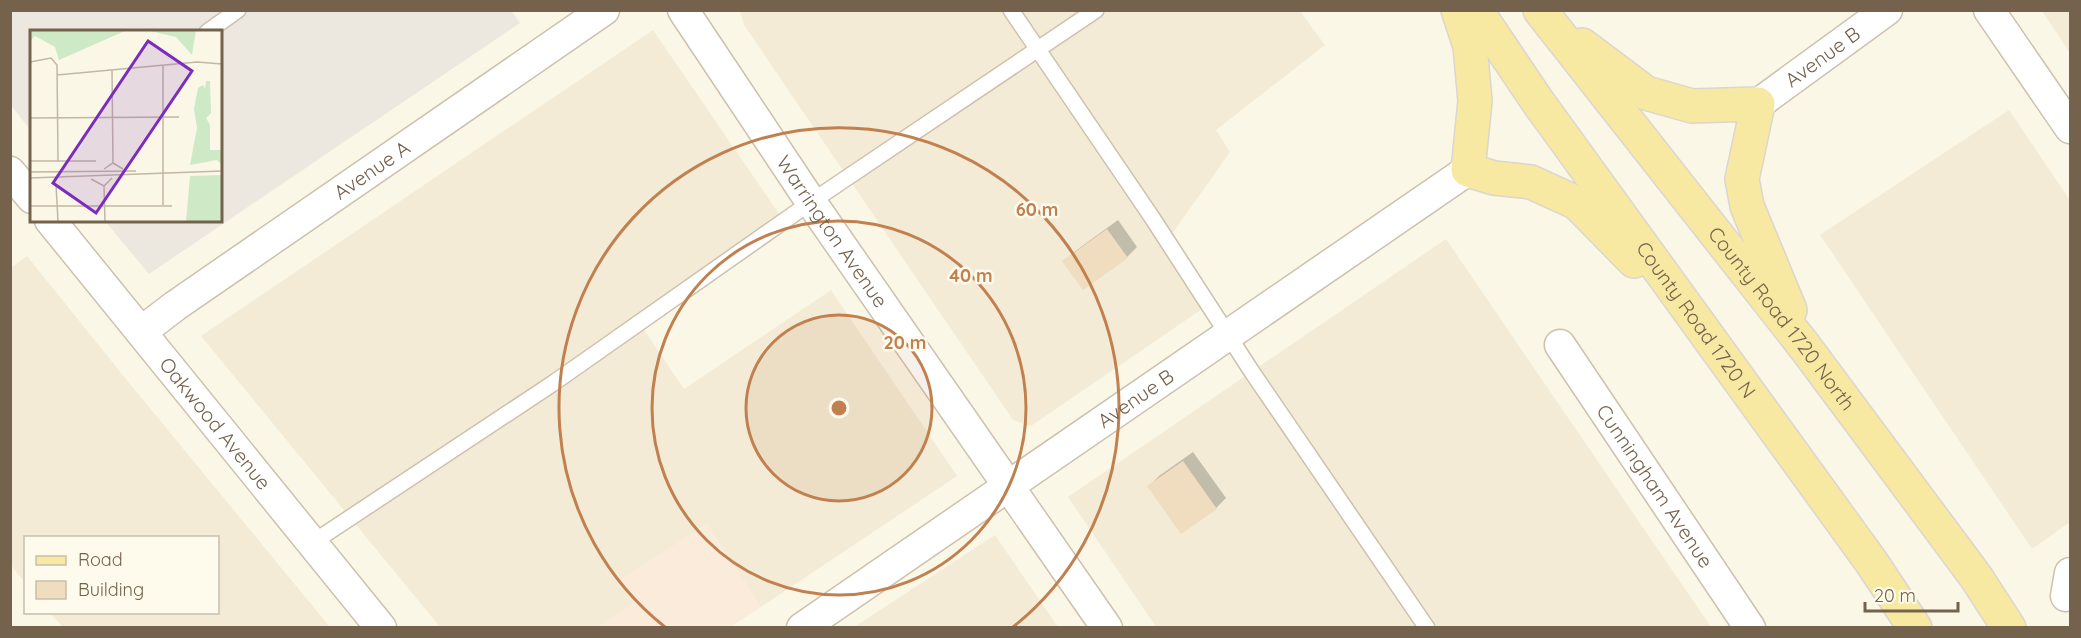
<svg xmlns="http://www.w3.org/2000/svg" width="2081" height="638" font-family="Quicksand,sans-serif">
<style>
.residential{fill:#f3ebd5}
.commercial{fill:#fbebdb}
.industrial{fill:#ece8e0}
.shadow{fill:#0003}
.building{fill:#f0dcbf}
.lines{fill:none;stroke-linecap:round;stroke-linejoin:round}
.lane-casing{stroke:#cdc1ad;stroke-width:18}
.street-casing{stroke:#cdc1ad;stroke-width:33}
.primary-casing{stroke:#dbd6d0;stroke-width:36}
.lane{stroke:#fff;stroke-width:15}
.street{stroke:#fff;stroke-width:30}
.primary{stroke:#f7e8a2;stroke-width:33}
.ring{fill:none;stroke:#c08050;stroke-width:3}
.labels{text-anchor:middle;stroke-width:5;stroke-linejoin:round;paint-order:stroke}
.street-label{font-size:20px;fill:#74624c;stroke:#fefbed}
.inset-road{fill:none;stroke:#c1b7a4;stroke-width:1.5}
.view{fill:#7b2cbf;fill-opacity:0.15;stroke:#7b2cbf;stroke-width:3}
.inset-edge{fill:none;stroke:#74624c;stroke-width:3}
.centre{fill:#c08050;stroke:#fefbed;stroke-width:3}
.ring-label{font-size:18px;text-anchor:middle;font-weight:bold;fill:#c08050;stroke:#fefbed;stroke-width:5;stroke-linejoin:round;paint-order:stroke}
</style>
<rect width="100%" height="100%" fill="#fbf7e7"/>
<path class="residential" d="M740,11H1300L1325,45L1216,130L1230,152L1167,241L1208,305L1031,426L1013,420L744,25Z
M2042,11H2070V53Z
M653,30L784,221L639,322L684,389L831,290L957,476L761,607L707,524L619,581L634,603L598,627H440L201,336Z
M2009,110L2070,200V522L2032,549L1820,235Z
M1446,239L1711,627H1156L1068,497Z
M27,256L130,384L330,627H63L50,613L218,612V538H26L25,583L11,565V268Z
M995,535L1058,627H854Z"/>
<path class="commercial" d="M707,524L761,607L730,627H598L633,604L618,581Z"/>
<path class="industrial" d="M511,10L520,23L149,274L105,221L220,220V32H32L31,131L11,105L10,11Z"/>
<path class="shadow" d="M1118,220L1137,247L1127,257L1084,288L1064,261L1074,252Z
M1193,452L1226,498L1216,508L1149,486L1159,476Z"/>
<path class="building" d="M1107,229L1128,258L1083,290L1062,261Z
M1183,461L1217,509L1181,534L1147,486Z"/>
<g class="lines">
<defs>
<path id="lane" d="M1011,10L1153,219L1252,372L1427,628
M207,32L238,10
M312,543L552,384L811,202L1096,10"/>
<g id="street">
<path id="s1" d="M683,10L811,202L1107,628"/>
<path d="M1989,10L2070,128"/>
<path id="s2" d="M1758,104L1887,10"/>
<path d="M10,172L32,198"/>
<path id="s3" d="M50,220L381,628"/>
<path id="s4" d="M141,332L175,306L604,10"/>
<path id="s5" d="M1560,345L1750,628"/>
<path d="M2066,596L2070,573"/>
<path id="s6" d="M802,628L1468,170"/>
</g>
<g id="primary">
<path d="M1458,10L1470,46L1475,101L1468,170L1494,178L1531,182L1577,203L1634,261"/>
<path id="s7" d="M1476,10L1538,102L1872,563L1915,628"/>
<path id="s8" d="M1540,10L1805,347L1976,577L2009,628"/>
<path d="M1582,45L1646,93L1692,106L1758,104L1742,179L1747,206L1790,310"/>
</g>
</defs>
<use href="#lane" class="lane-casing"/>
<use href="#street" class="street-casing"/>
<use href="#primary" class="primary-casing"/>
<use href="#lane" class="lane"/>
<use href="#street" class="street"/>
<use href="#primary" class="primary"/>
</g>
<circle cx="839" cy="408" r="93" fill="#c08050" fill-opacity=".12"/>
<g class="ring">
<circle cx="839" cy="408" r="93"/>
<circle cx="839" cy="408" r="187"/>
<path d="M665 627A280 280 0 1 1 1013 627"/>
</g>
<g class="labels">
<g class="street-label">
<text dy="7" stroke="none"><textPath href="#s2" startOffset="80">Avenue B</textPath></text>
<text dy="7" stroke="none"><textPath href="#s4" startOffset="282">Avenue A</textPath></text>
<text dy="7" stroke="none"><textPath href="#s1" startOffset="267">Warrington Avenue</textPath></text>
<text dy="7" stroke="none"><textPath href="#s7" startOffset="380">County Road 1720 N</textPath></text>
<text dy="7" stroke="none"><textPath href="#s8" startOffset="392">County Road 1720 North</textPath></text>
<text dy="7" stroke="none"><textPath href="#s6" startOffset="405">Avenue B</textPath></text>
<text dy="7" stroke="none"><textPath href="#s3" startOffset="262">Oakwood Avenue</textPath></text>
<text dy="7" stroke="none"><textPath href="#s5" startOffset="170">Cunningham Avenue</textPath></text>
</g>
</g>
<g transform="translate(30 30)">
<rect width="192" height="192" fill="#fbf7e7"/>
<path d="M0,0H97L29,30L25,17L5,6L0,11ZM116,0H166L162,25L146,7ZM176,51H180L181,83L176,88L180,95V120H192V135L187,130L160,135L167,98L164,79L168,58L173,55L175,59ZM192,145V192H156L160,146Z" fill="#cde9c5"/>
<path class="inset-road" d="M0,32L21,28L27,35L28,131M133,35V175M82,40L83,133M27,45L167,32L192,34M0,88L149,87M0,131H66M74,139L83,133L93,139M0,142L106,141M0,148L192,141M61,149L74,156L82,148M26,154L28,192M74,156L75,192M0,176H142"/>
<path class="view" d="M118,11L162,41L66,183L23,153Z"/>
<rect width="192" height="192" class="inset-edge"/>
</g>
<circle cx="839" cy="408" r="9" class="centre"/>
<g class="ring-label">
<text x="1037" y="216">60 m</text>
<text x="971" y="282">40 m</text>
<text x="905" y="349">20 m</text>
</g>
<rect width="2081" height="638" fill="none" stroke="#74624c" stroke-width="24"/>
<rect x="24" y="536" width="195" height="78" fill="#fefbed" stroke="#c7bead" stroke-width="1.5"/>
<rect x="36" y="556" width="30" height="9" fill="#f7e8a2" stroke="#c7bead" stroke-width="1.5"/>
<text x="78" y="566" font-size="18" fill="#74624c">Road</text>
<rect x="36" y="581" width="30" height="18" fill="#f0dcbf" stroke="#c7bead" stroke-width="1.5"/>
<text x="78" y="596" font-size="18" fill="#74624c">Building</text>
<path d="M1865 602v9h93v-9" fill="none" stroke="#74624c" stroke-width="3"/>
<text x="1874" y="602" font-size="18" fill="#74624c" stroke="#fefbed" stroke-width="4.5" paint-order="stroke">20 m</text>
</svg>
